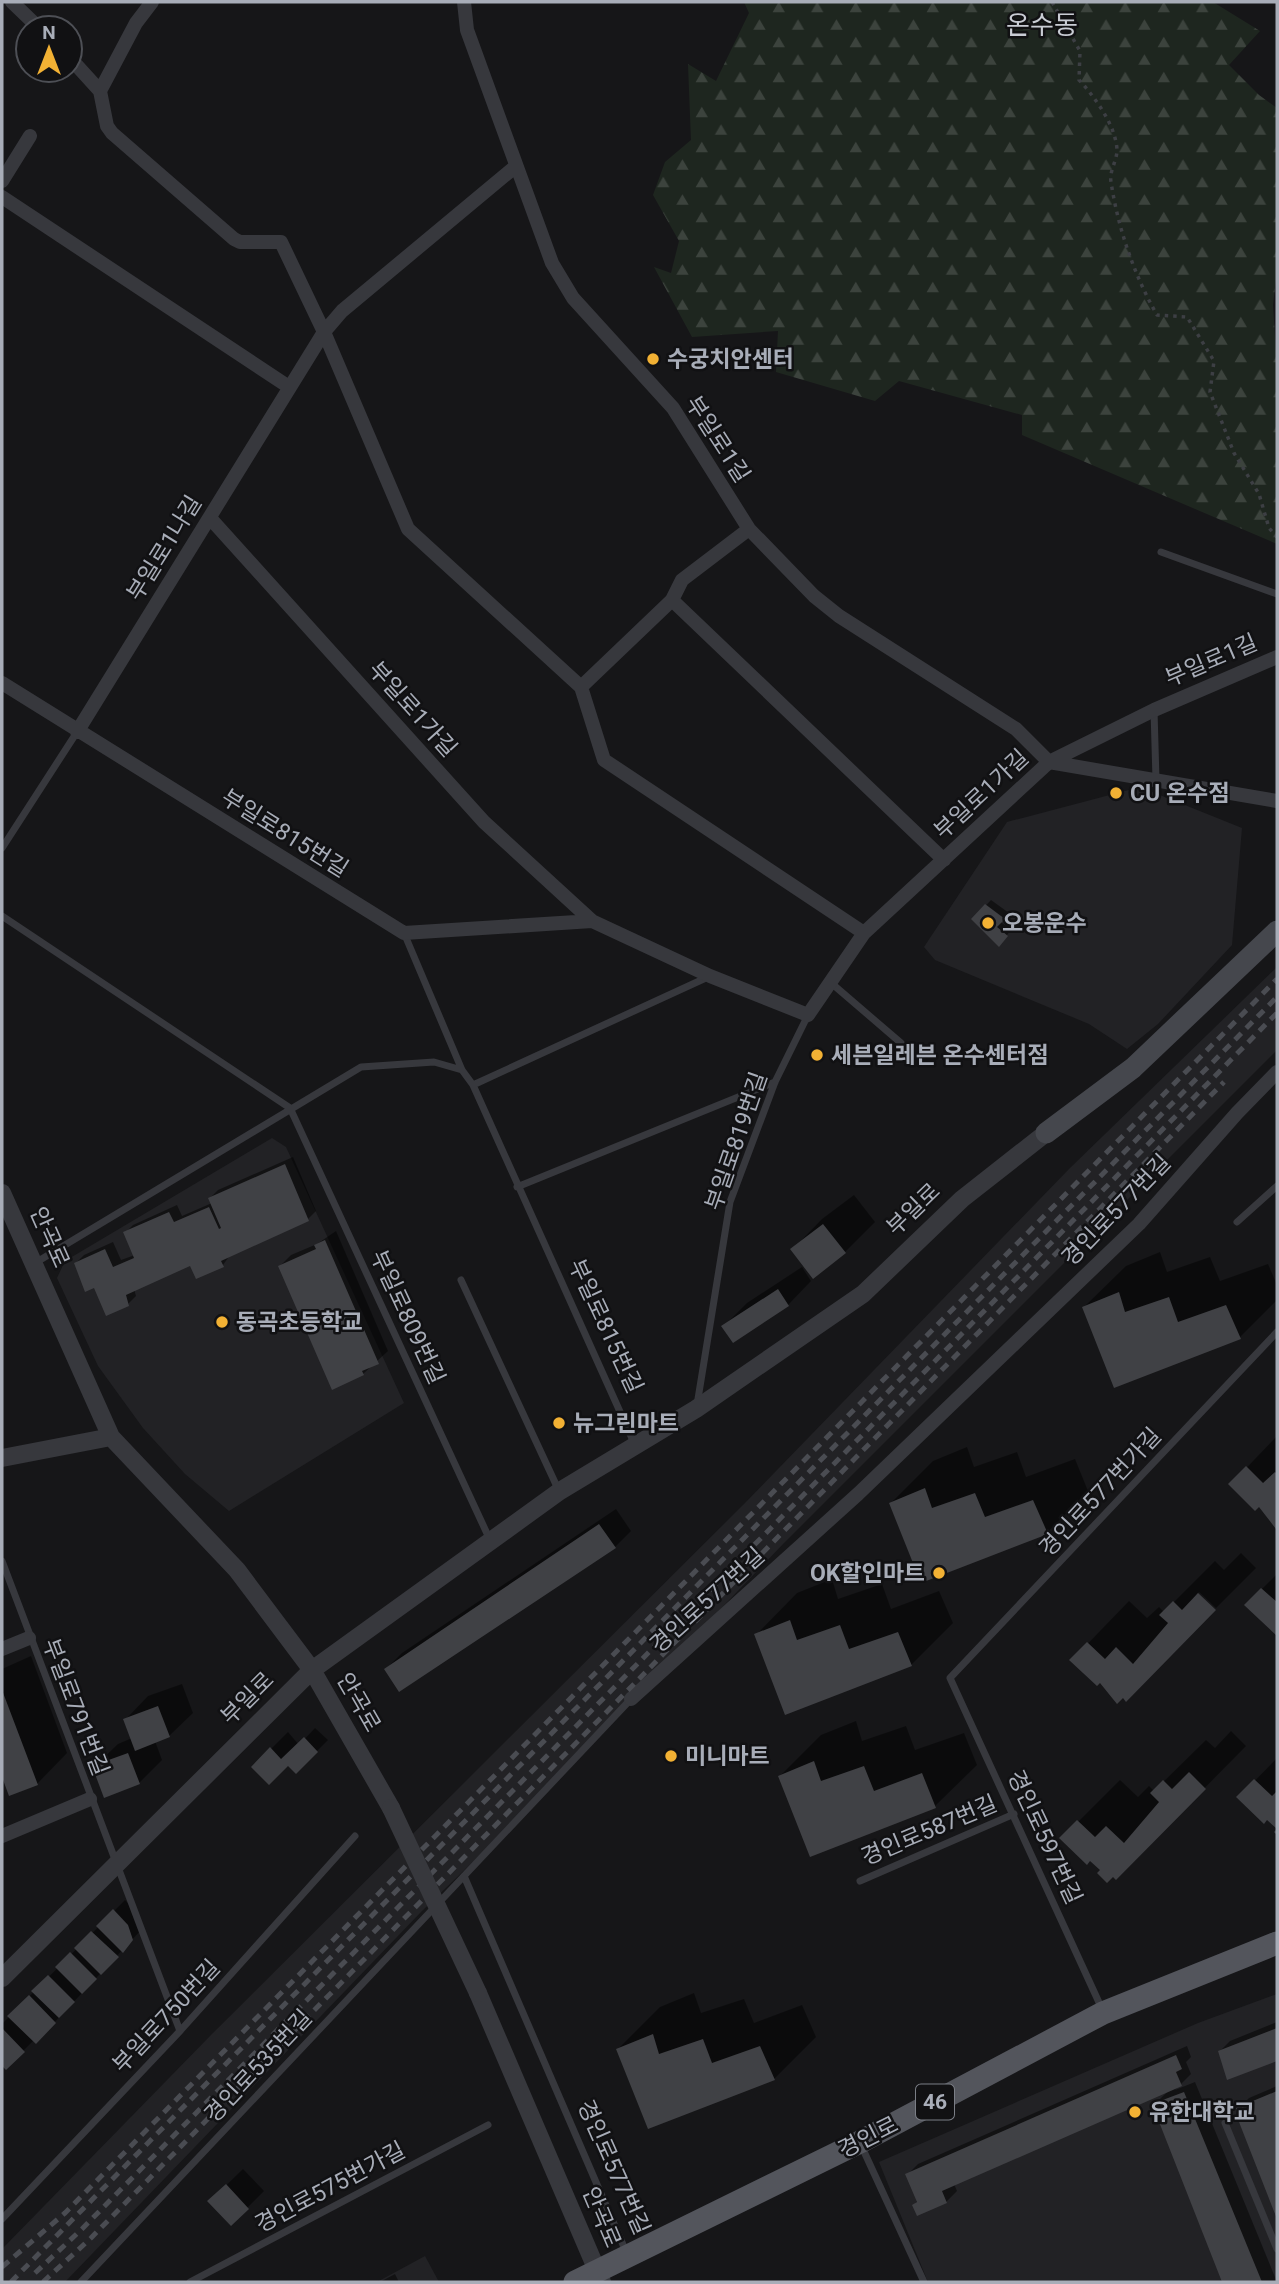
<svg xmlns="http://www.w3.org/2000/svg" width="1279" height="2284" font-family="Roboto,'Noto Sans KR',sans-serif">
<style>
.built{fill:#222225}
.forest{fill:url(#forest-firs)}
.shadow{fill:#0007}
.building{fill:#404145}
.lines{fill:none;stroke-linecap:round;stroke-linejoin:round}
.path{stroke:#3d3f44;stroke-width:3.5;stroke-dasharray:3.5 5;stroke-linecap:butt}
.service{stroke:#37383d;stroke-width:7}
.minor{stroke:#37383d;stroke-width:14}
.tertiary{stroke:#37383d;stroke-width:18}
.secondary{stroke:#45474d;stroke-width:21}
.primary{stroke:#53555c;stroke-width:23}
.rail{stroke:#4a4c52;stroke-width:5;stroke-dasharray:9 7;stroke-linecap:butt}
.tertiary-bridge{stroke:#37383d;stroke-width:18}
.poi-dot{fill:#f2b134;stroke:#111113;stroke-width:2.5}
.labels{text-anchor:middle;stroke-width:5;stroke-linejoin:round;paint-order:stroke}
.shield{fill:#111113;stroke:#7b7e86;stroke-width:2}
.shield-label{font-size:21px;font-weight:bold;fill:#a8adb8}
.poi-label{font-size:23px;font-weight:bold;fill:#a8adb8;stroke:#111113;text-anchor:start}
.street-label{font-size:23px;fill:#a8adb8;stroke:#111113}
.quarter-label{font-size:26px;fill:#c9ccd4;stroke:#111113}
</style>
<defs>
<pattern id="forest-firs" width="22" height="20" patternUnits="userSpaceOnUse" patternTransform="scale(1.75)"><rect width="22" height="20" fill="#1e261f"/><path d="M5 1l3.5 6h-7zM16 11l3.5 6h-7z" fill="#3c433d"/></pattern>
</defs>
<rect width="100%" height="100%" fill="#161618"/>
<path class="built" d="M1140,787L1242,828L1232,945L1158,1024L1127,1049L1089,1024L935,960L924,947L1007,822Z
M1277,967V1050L784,1543L540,1797L422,1911L65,2282H2V2249L211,2035L744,1504L1069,1169Z
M272,1138L286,1147L404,1403L229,1511L185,1474L143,1428L98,1366L57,1278L65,1261Z
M1277,1994V2282H928L879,2162L1198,2023Z
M425,2256L439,2282H377Z"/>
<path class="forest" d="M744,2H1213L1260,31L1229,65L1259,95L1277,108V271L1273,305L1277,367V544L1022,435V415L899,381L875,401L776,372L778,331L692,337L654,267L671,273L679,241L653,195L665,162L691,140L688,64L716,81L749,13Z"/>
<path class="shadow" d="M991,900L1009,913L1001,922L1011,930L1003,940L973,919Z
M293,1157L316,1211L308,1219L230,1255L223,1265L191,1264L134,1289L136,1296L128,1304L95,1285L76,1263L84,1255L113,1242L121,1260L135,1255L125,1233L133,1225L177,1205L182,1216L212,1203L210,1198L218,1190Z
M854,1195L875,1222L845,1252L792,1250L822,1219Z
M336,1231L388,1351L363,1374L280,1266L291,1255L317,1244Z
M1160,1252L1167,1272L1210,1257L1220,1281L1268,1264L1277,1285V1300L1240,1337L1084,1307L1126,1266Z
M802,1267L811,1281L788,1305L724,1326L747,1303Z
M1277,1436V1525L1276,1526L1259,1504L1231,1484Z
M967,1447L974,1467L1017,1452L1026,1477L1075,1459L1088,1491L1047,1533L891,1503L933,1461Z
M616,1509L631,1531L615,1547L386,1669L402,1653Z
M1241,1553L1256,1568L1216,1608L1199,1592L1197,1594L1126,1699L1072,1660L1129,1601L1147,1618L1159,1607L1164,1612L1215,1561L1224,1570Z
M1277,1574V1634L1246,1605Z
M832,1579L838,1599L882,1584L891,1609L939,1591L953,1623L911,1665L756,1635L797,1593Z
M31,1656L67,1753L37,1784L10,1794L2,1772V1669Z
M182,1684L193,1713L169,1736L155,1741L162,1760L139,1783L94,1767L118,1744L132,1738L125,1720L148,1696Z
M856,1721L862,1741L906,1726L915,1750L964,1733L977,1765L935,1806L811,1854L780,1776L821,1735Z
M315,1728L328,1740L296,1772L288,1764L253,1767L288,1732L299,1745Z
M1231,1731L1246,1746L1116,1878L1062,1838L1120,1780L1138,1797L1149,1786L1154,1791L1206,1740L1215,1748Z
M1277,1758V1830L1268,1817L1239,1797Z
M125,1900L138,1914L143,1928L36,2042L34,2040L6,2068L2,2064V2024Z
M694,1993L701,2013L744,1999L754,2023L802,2005L816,2037L774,2079L618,2049L660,2007Z
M1277,2022V2059L1228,2078L1220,2051L1230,2041Z
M1187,2046L1191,2057L1186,2062L1191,2074L1175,2090L1195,2082L1277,2282H1224L1154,2105L1169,2090L954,2184L957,2191L946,2202L914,2205L918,2200L907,2175L918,2164Z
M1277,2086V2215L1238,2109L1249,2098Z
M243,2169L264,2191L231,2224L210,2201Z
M395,2274L399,2282H380Z"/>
<path class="building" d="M985,904L1005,919L997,927L1008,936L999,947L971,919Z
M285,1164L309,1221L221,1261L224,1267L196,1279L190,1266L126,1295L129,1306L106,1316L94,1288L85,1292L74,1263L105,1249L113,1267L134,1258L123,1232L169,1212L174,1222L209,1207L219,1229L221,1228L208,1198Z
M823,1224L846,1253L813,1279L790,1249Z
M325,1240L379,1364L362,1371L364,1375L332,1390L278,1266L316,1249L314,1245Z
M778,1289L789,1306L733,1343L721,1326Z
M1119,1292L1125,1312L1169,1297L1178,1322L1226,1305L1241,1339L1114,1388L1082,1307Z
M1246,1466L1263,1483L1275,1472L1277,1474L1276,1529L1259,1507L1255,1511L1228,1484Z
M925,1488L932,1508L975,1493L985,1517L1033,1500L1048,1534L921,1583L889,1503Z
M599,1524L616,1548L399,1692L384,1669Z
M1261,1588L1277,1602V1636L1244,1605Z
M1198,1593L1216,1610L1126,1702L1123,1698L1117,1704L1100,1683L1097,1686L1069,1660L1087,1642L1105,1659L1116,1647L1133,1664L1168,1623L1159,1615L1173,1601L1182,1610Z
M790,1620L797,1640L840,1625L849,1649L898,1632L912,1666L785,1715L754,1634Z
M2,1690L38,1785L9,1796L2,1777Z
M158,1706L170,1737L135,1751L123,1719Z
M304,1737L318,1752L296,1774L288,1766L269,1785L251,1767L270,1747L281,1759Z
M128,1753L140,1784L104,1798L92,1766Z
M814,1761L821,1781L864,1766L874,1791L922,1773L936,1808L810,1857L778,1776Z
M1189,1772L1206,1789L1116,1880L1113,1877L1107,1883L1097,1873L1100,1870L1090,1861L1087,1865L1059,1838L1077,1820L1095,1837L1106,1826L1124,1843L1159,1802L1150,1793L1163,1780L1172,1789Z
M1254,1779L1272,1796L1277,1791V1835L1274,1832L1277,1829L1267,1820L1264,1824L1236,1797Z
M113,1909L128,1925L133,1940L123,1953L96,1926Z
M91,1931L119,1957L101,1975L74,1948Z
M70,1952L97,1979L82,1994L55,1967Z
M48,1975L75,2002L59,2018L31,1991Z
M29,1995L56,2023L36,2044L7,2016Z
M2,2028L25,2052L6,2070L2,2066Z
M1277,2028V2061L1227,2080L1218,2051Z
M653,2034L659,2054L703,2039L712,2063L760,2046L775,2080L648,2129L616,2049Z
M1176,2055L1182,2069L1176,2072L1182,2086L942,2191L947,2203L917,2216L912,2205L917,2202L905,2174Z
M1277,2091V2219L1239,2122L1236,2108Z
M1184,2092L1262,2282H1222L1152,2104Z
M226,2184L249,2209L231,2226L207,2201Z"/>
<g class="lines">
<path class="path" d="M1052,2L1080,51L1079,80C1095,97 1116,126 1117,150C1117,161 1109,171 1111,182C1118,228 1134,275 1157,315L1187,317L1214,361L1210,392L1234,453L1259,494L1269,528L1277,537"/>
<path class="service" d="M1161,552L1277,594
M1154,710L1156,780
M2,848L77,732
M2,916L290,1108L490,1540
M404,933L462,1070L473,1085L635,1445
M830,982L901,1043
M473,1085L708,977
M517,1187L775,1082
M1237,1222L1277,1186
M35,1263L361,1067L434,1062L462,1070
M461,1280L559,1491
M697,1405L730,1202L775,1082L808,1015
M2,1561L180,2031
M464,1876L627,2254
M860,1881L1014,1814
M1102,2009L950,1678L1277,1332
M1225,2123L1277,2249
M861,2145L924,2282
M2,2219L180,2031L355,1836
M81,2282L631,1699
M190,2282L488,2125"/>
<path class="minor" d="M12,2L39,28
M464,2L467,30L552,263L573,298L673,408L749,529L814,596L839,616L1016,729L1049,762L1277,801
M70,58L100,91L107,126L112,133L234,239L240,242H281L324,332L408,529L581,687L604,760L864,933
M100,91L136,23L152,2
M2,181L30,136
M2,197L289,387
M210,518L484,822L592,921
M672,600L944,860
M2,683L404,933L592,921L710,976L808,1015L864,933L1049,762L1154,710L1277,657
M581,687L672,600L682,580L749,529
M77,732L324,332L342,311L516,166
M2,1649L29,1638
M631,1699L858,1494L1139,1224L1237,1113L1277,1072
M2,1836L90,1799"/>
<path class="tertiary" d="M2,1193L111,1437L237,1570L312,1670L391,1808
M2,1458L111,1437
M2,1978L312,1670L560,1491L696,1409L863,1294L962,1199L1046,1133
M478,1993L602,2282"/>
<path class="secondary" d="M1046,1133L1133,1068L1277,931"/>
<path class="primary" d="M575,2282L860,2142L1103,2013L1277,1943"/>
<path class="rail" d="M2,2267L65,2213L1277,979
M35,2273L82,2229L1277,1013
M11,2282L1277,997
M43,2282L91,2238L1224,1082"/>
<path class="tertiary-bridge" d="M391,1808L478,1993"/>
</g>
<g class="poi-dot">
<circle cx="653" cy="359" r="7"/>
<circle cx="1116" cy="793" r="7"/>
<circle cx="988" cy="923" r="7"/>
<circle cx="817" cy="1055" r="7"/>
<circle cx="222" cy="1322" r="7"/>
<circle cx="559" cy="1423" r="7"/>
<circle cx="939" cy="1573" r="7"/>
<circle cx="671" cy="1756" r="7"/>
<circle cx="1135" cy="2112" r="7"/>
</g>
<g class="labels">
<rect class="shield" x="916" y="2084.5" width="38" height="35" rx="5"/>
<g class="shield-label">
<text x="935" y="2109">46</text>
</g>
<g class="poi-label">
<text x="667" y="367">수궁치안센터</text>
<text x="1130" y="801">CU 온수점</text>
<text x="1002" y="931">오봉운수</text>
<text x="831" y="1063">세븐일레븐 온수센터점</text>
<text x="236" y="1330">동곡초등학교</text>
<text x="573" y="1431">뉴그린마트</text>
<text x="925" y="1581" text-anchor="end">OK할인마트</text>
<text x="685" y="1764">미니마트</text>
<text x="1149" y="2120">유한대학교</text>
</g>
<g class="street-label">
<text transform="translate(718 439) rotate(57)" y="8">부일로1길</text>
<text transform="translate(164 548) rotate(-58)" y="8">부일로1나길</text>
<text transform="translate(1211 660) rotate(-23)" y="8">부일로1길</text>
<text transform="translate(413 709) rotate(48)" y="8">부일로1가길</text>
<text transform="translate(981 794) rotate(-43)" y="8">부일로1가길</text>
<text transform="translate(285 833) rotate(32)" y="8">부일로815번길</text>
<text transform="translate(736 1141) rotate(-71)" y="8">부일로819번길</text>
<text transform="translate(913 1209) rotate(-44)" y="8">부일로</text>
<text transform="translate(1116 1210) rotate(-46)" y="8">경인로577번길</text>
<text transform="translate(50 1237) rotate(66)" y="8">안곡로</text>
<text transform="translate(408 1317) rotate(65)" y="8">부일로809번길</text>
<text transform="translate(606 1326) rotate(65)" y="8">부일로815번길</text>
<text transform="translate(1100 1492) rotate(-47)" y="8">경인로577번가길</text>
<text transform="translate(707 1600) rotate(-42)" y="8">경인로577번길</text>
<text transform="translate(247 1698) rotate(-45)" y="8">부일로</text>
<text transform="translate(359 1702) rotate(60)" y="8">안곡로</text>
<text transform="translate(76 1707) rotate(69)" y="8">부일로791번길</text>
<text transform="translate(929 1830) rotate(-23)" y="8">경인로587번길</text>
<text transform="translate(1045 1837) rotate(65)" y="8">경인로597번길</text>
<text transform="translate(166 2016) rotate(-47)" y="8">부일로750번길</text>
<text transform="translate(258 2066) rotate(-47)" y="8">경인로535번길</text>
<text transform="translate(868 2137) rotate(-27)" y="8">경인로</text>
<text transform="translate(614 2167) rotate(66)" y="8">경인로577번길</text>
<text transform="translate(330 2187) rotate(-28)" y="8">경인로575번가길</text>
<text transform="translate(602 2217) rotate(67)" y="8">안곡로</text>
</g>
<g class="quarter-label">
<text x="1042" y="34">온수동</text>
</g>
</g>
<rect width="1279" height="2284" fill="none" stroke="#a8adb8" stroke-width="7"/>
<g transform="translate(49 49)"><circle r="33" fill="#111113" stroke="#4d4f55" stroke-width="2"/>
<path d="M0-5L12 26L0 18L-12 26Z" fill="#f2b134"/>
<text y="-10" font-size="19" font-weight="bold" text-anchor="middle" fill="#a8adb8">N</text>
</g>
</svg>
